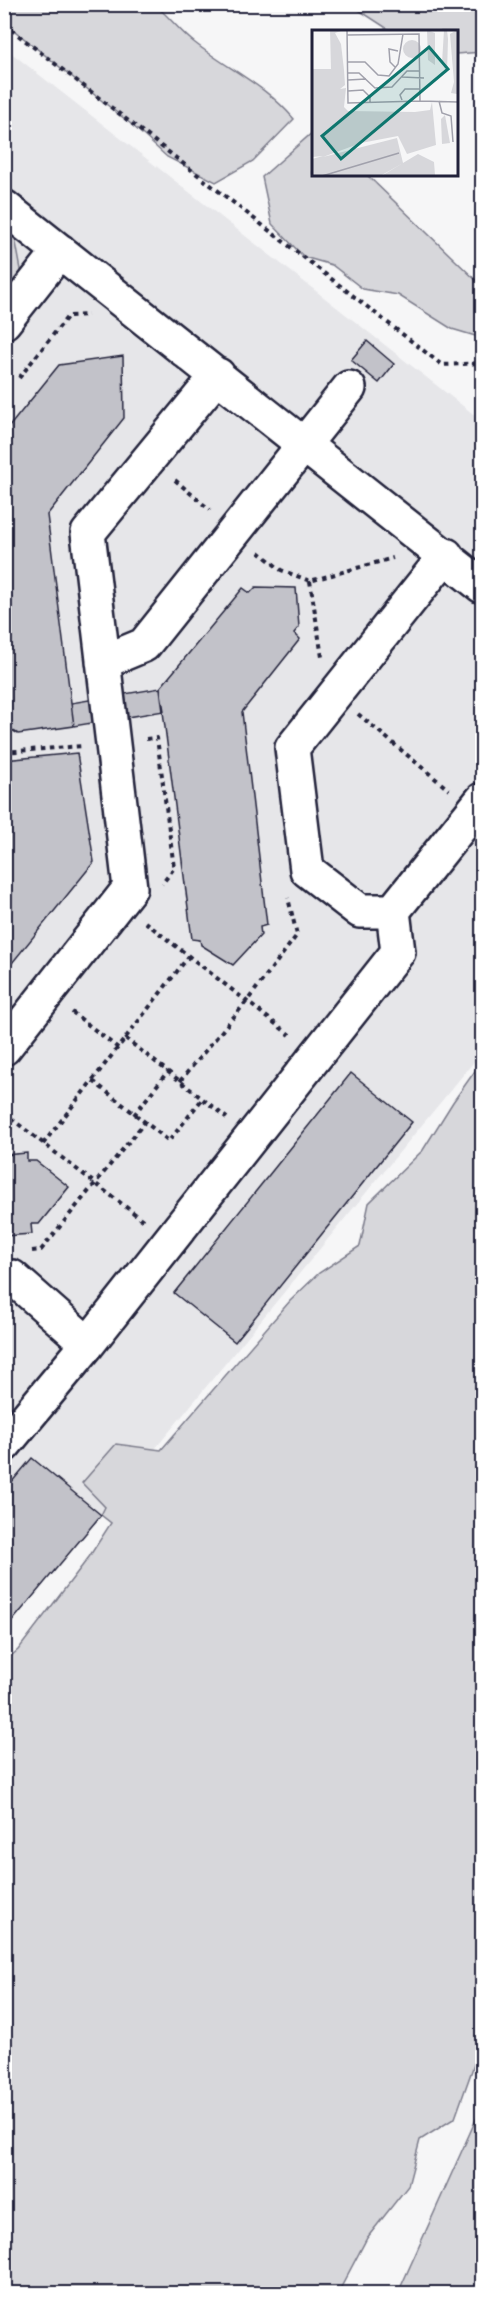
<svg xmlns="http://www.w3.org/2000/svg" width="487" height="2298" font-family="'Playpen Sans',sans-serif">
<style>
.built{fill:#e6e6e9}
.green{fill:#d7d7db;stroke:#7c7c8b;stroke-width:1.5}
.building{fill:#c2c2c9;stroke:#22223b;stroke-width:1.5}
.lines{fill:none;stroke-linecap:round;stroke-linejoin:round}
.minor-casing{stroke:#22223b;stroke-width:38}
.path{stroke:#22223b;stroke-width:4;stroke-dasharray:4.5 4.5;stroke-linecap:butt}
.minor{stroke:#fff;stroke-width:33}
.inset-road{fill:none;stroke:#a1a1ac;stroke-width:1.5}
.view{fill:#0f766e;fill-opacity:0.15;stroke:#0f766e;stroke-width:3}
.inset-edge{fill:none;stroke:#22223b;stroke-width:3}
</style>
<rect width="100%" height="100%" fill="#f6f6f7"/>
<filter id="ink" filterUnits="userSpaceOnUse"><feTurbulence type="fractalNoise" baseFrequency=".0167" numOctaves="2"/><feDisplacementMap in="SourceGraphic" scale="12" xChannelSelector="R" yChannelSelector="G"/><feConvolveMatrix kernelMatrix="1 2 1 2 8 2 1 2 1" color-interpolation-filters="sRGB"/></filter>
<g filter="url(#ink)">
<path class="built" d="M5,48L477,417L482,411V1052L5,1631Z"/>
<path class="green" d="M4,5H155C169,16 180,32 195,43C228,69 267,86 294,119L253,161L216,182L167,157L131,124L5,23Z
M351,5H482V52L456,54V32L391,31Z
M313,132V174H366L482,286V338L452,329L398,295L363,289L332,265L304,257L272,224L262,177Z
M4,220L13,227L22,275L4,297Z
M482,1061V2042L455,2118L420,2140L408,2186L367,2238L338,2293L5,2294V1661L18,1650L89,1557L111,1523L101,1515L105,1507L82,1483L116,1444L161,1450L290,1301L319,1273L360,1246L369,1203L423,1150L453,1102Z
M482,2106V2293H396H398Z"/>
<path class="building" d="M367,341L394,364L379,383L351,360Z
M123,356L124,418L47,515L74,726L18,734L4,725V433L59,365Z
M256,587L296,588L299,627L294,633L300,639L242,712L267,925L260,927L261,935L233,965L201,945L200,940L192,939L160,688L243,588L250,593Z
M160,688L164,711L74,726L71,703Z
M77,753L94,862L4,973V760Z
M351,1073L412,1122L235,1342L174,1293Z
M27,1153V1161H36L69,1187L39,1224H31L32,1234L4,1236V1155Z
M32,1458L101,1515L4,1631V1491Z"/>
<g class="lines">
<defs>
<path id="minor" d="M4,207L482,586
M4,322L60,251
M103,662L144,645L349,388
M393,911H360L307,870L292,748L446,555
M4,1048L130,888L88,533L218,375
M4,1278L12,1277L88,1344
M4,1445L88,1344L398,952L393,911L482,800"/>
</defs>
<use href="#minor" class="minor-casing"/>
<path class="path" d="M4,24L442,365L482,363
M19,378L68,316L88,315
M175,480L210,510
M259,552L281,570L310,581L393,558
M310,581L322,657
M358,714L449,790
M146,739L157,738L174,868L162,884
M4,752L82,746
M145,922L290,1035
M72,1012L118,1048
M125,1038L227,1118
M93,1081L169,1141L203,1098
M180,1081L247,1001L297,935L288,898
M4,1113L144,1221
M134,1115L168,1071
M43,1144L189,956
M32,1251L41,1250L144,1123"/>
<use href="#minor" class="minor"/>
</g>
</g>
<g transform="translate(312 30)">
<rect width="146" height="146" fill="#f6f6f7"/>
<path d="M18,0H32L23,3L29,14L32,40L33,55L28,59L34,58L32,77L36,81L103,82L118,80L120,72L124,115L95,124L86,106L49,113L11,127L85,108L91,133L70,145H0V129L11,126L0,127V39H19ZM115,0L123,3V35L116,30ZM132,0H135L136,9L135,43L130,33ZM145,0L146,64H145L139,63L142,52L138,4ZM91 19a9 9 0 1 1 18 0a9 9 0 1 1-18 0ZM133,85L138,113L130,114L129,89ZM106,124L122,132L123,145H71Z" fill="#d7d7db"/>
<path class="inset-road" d="M35,0L36,73L108,71M35,5L107,4L108,71L146,72M36,32H53L66,45L77,46L86,34L91,4M83,37L78,32L77,19L86,21M36,43H47L63,58L80,57L95,41H108M90,47L112,48M36,50L54,49M36,61L51,60L58,67V73M90,70L88,65L93,59H108M127,71L130,83L139,86L141,112M10,146L87,123"/>
<path class="view" d="M117,17L136,39L29,129L10,106Z"/>
<rect width="146" height="146" class="inset-edge"/>
</g>
<rect width="487" height="2298" fill="none" stroke="#fff" stroke-width="24"/>
<rect x="12" y="12" width="463" height="2274" fill="none" stroke="#22223b" stroke-width="2" filter="url(#ink)"/>
</svg>
